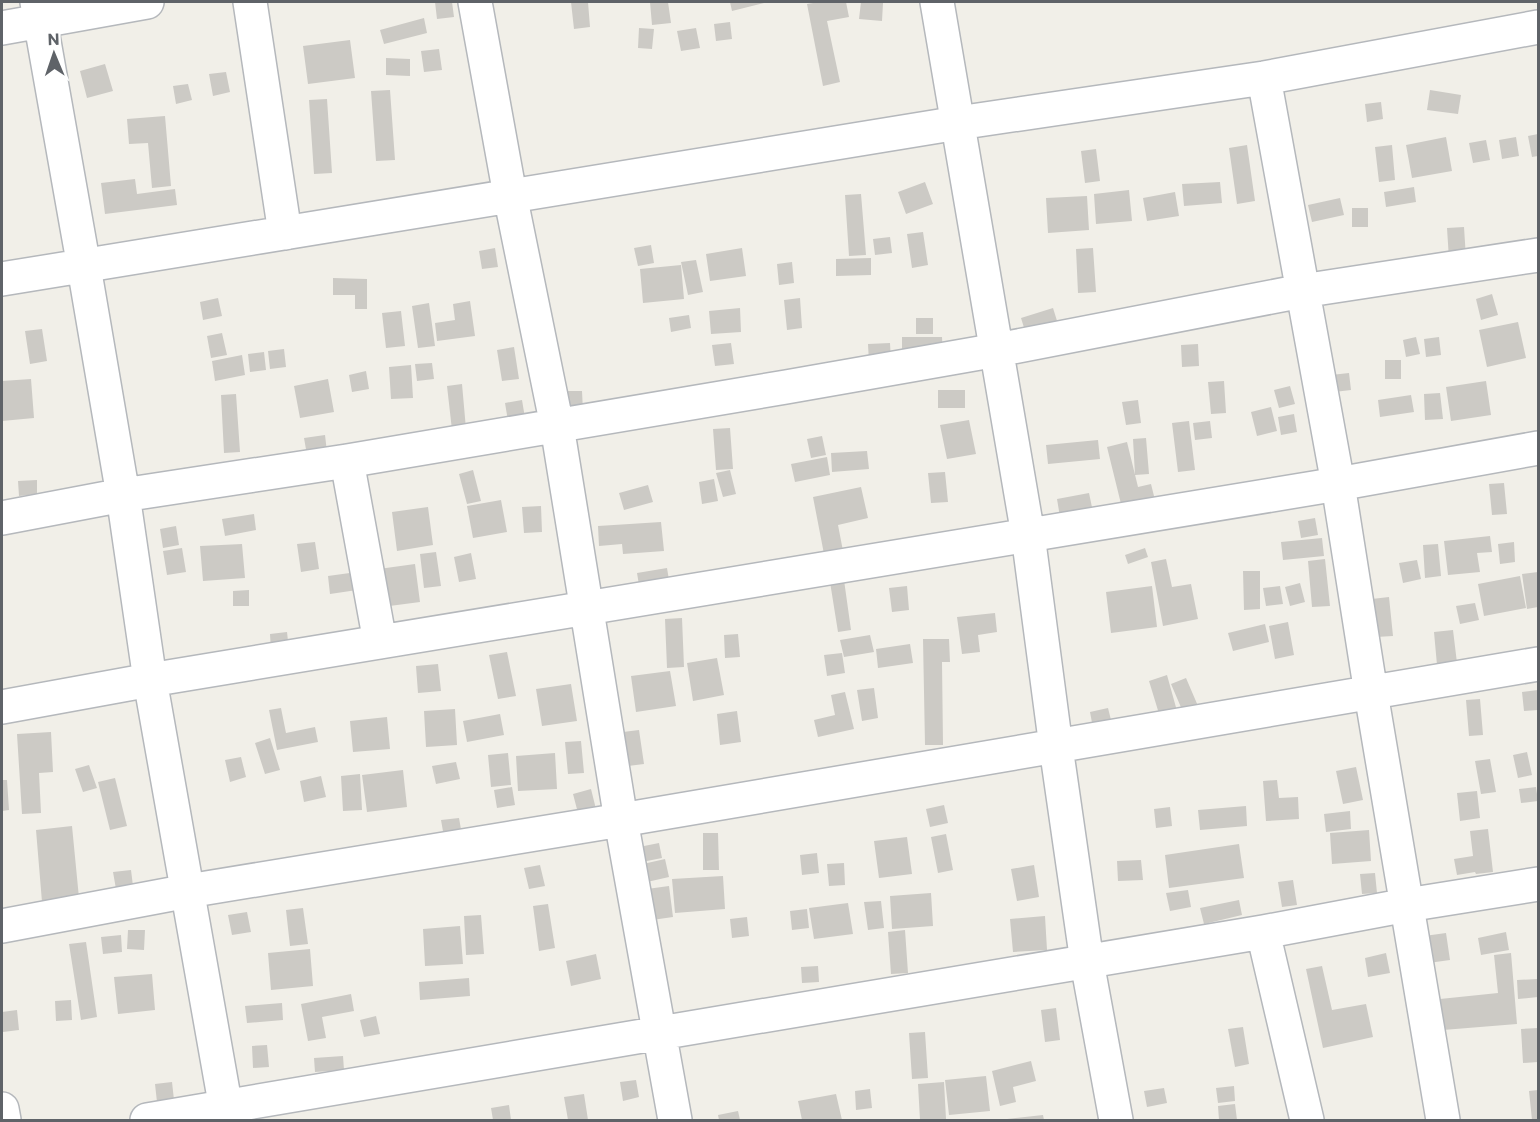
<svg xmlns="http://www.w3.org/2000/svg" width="1540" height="1122" font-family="Commissioner,sans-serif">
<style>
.building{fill:#cccac5}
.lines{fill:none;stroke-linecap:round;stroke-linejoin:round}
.minor-casing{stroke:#b5b8bc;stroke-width:36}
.minor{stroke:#fff;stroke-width:33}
</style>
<rect width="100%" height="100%" fill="#f1efe8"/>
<path class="building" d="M435,2H452L454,17L437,19Z
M571,2H588L590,27L574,29Z
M650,2H668L671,23L652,25Z
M730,2H768L732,11Z
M819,2H846L849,17L827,21L840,82L823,86L807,4Z
M861,2L883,3L882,21L859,19Z
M424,18L427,33L384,44L380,30Z
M730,22L732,39L716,41L714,24Z
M639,28L654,29L652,49L638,48Z
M696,28L700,48L681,51L677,31Z
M350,40L355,78L308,84L303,46Z
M439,49L442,70L424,72L421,51Z
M386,58L410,59V76L386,75Z
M105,64L113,91L87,98L80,71Z
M226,72L230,92L213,96L209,74Z
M188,84L192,100L176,104L173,86Z
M390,90L395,160L376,161L371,91Z
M1430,90L1461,95L1458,114L1427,110Z
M327,99L332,173L314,174L309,100Z
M1381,102L1383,119L1367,122L1365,104Z
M165,116L171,186L152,188L148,143L129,144L127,119Z
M1538,134V156L1532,157L1528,136Z
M1446,137L1452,171L1412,178L1406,145Z
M1516,137L1519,156L1502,159L1499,140Z
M1486,140L1490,160L1473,163L1469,143Z
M1247,145L1255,201L1237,204L1229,148Z
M1392,145L1395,180L1379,182L1375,147Z
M1096,149L1100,181L1085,183L1081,151Z
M135,179L137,194L175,189L177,205L105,214L101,183Z
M925,182L933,204L906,214L898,192Z
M1220,182L1222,203L1184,206L1182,184Z
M1414,187L1416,202L1386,207L1384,192Z
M1129,190L1132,221L1096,224L1094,194Z
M1175,192L1179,216L1147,221L1143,198Z
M861,194L866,255L849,256L845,195Z
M1087,196L1089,230L1048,233L1046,198Z
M1340,198L1344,215L1312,222L1308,205Z
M1352,208H1368V227H1352Z
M1464,227L1466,258L1449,259L1447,228Z
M923,232L928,265L912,268L907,234Z
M890,237L892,253L875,255L873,239Z
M651,245L654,263L638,266L634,248Z
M495,248L498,267L482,269L479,251Z
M742,248L746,276L710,281L706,254Z
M1093,248L1096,292L1078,293L1076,249Z
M871,258V275L836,276V259Z
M696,260L703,292L688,295L681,262Z
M792,262L794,283L779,285L777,264Z
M681,265L684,299L643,303L640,269Z
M333,278L367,279V309H355V295H333Z
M1492,294L1498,315L1481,320L1476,299Z
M218,298L222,316L203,320L200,302Z
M800,298L802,328L787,330L784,300Z
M470,301L475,336L437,341L435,323L455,320L453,304Z
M429,303L435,346L418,348L412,306Z
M740,308L741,332L711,334L709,311Z
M1053,308L1058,324L1026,334L1021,318Z
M401,311L405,346L386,348L382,313Z
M689,315L691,328L671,332L669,318Z
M916,318H933V334H916Z
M1518,322L1526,358L1487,367L1479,330Z
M42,329L47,361L30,364L25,331Z
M222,333L227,355L211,358L207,336Z
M902,337H942L943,356H902Z
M1416,337L1420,354L1406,357L1403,340Z
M1439,337L1441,355L1426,357L1424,339Z
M731,343L734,364L715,366L712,345Z
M890,343L891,362L869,363L868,344Z
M1198,344L1199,366L1182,367L1181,345Z
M514,347L519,379L502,381L497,350Z
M284,349L286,367L270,369L268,351Z
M264,352L266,370L250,372L248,354Z
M242,355L245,375L215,381L212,361Z
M1385,360H1401V379H1385Z
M432,363L434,379L417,381L415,364Z
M411,365L413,398L391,399L389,367Z
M366,371L369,389L352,392L349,375Z
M1349,373L1351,390L1334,392L1331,375Z
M31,379L34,418L2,421V381Z
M328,379L334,412L300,418L294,386Z
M1224,381L1226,413L1211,414L1208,382Z
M1486,381L1491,415L1451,421L1446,387Z
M462,384L466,429L452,430L447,386Z
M1290,386L1295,404L1279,408L1274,390Z
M938,390H965V408H938Z
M566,391H582L583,411H566Z
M1440,393L1443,419L1425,420L1424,394Z
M236,394L240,452L224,453L221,395Z
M1411,395L1414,412L1380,417L1378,400Z
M522,400L525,418L508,421L505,403Z
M1138,400L1141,423L1126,425L1122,402Z
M1271,407L1277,431L1257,436L1251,412Z
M1294,414L1297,432L1281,435L1278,417Z
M969,420L976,454L947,459L940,425Z
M1189,421L1195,470L1178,472L1172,423Z
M1210,421L1212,438L1195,440L1193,423Z
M730,428L733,469L716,470L713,429Z
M325,435L327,452L307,455L304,438Z
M822,436L826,455L811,458L807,439Z
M1146,438L1149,474L1135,475L1133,439Z
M1098,440L1100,459L1048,464L1046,445Z
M1127,442L1138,487L1151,484L1156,504L1123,512L1107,447Z
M867,451L869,469L832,472L831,453Z
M827,457L830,475L795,482L791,464Z
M473,470L481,501L467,504L459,474Z
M730,470L736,494L723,497L716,473Z
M945,472L948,502L931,503L928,473Z
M714,479L718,501L702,504L699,482Z
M37,480V494L19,496L18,481Z
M1504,483L1507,514L1492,515L1489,484Z
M648,485L653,502L624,510L619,493Z
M861,487L868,518L838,525L843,551L824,554L813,497Z
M1089,493L1093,512L1060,517L1057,499Z
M501,500L507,532L473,538L467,506Z
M541,506L542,532L524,533L522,507Z
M428,507L433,545L397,551L392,512Z
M254,514L256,530L225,536L222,519Z
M1315,518L1318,535L1301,538L1298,521Z
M661,522L664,551L623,554L622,544L599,546L598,526Z
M176,526L179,545L163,548L160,529Z
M1490,536L1492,552L1477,553L1480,572L1448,575L1444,541Z
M1322,538L1324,556L1283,560L1281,542Z
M315,542L319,569L301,572L297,544Z
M1514,542L1515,562L1500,564L1498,544Z
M242,544L245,578L203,581L200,546Z
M1438,544L1441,576L1425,578L1423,545Z
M182,548L186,572L167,575L163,551Z
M1145,548L1148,557L1128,564L1125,555Z
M436,552L441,586L424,588L420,554Z
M471,553L476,579L459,582L454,557Z
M1166,559L1172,587L1191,584L1198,619L1163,626L1151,562Z
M1325,559L1330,606L1312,607L1308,561Z
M1417,560L1421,579L1403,583L1399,563Z
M415,564L420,602L359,610L357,590L330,594L328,576Z
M667,568L669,580L639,585L637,573Z
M1243,571H1260V609L1244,610Z
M1538,572V607L1527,609L1522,574Z
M1520,576L1526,608L1484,616L1478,584Z
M844,580L851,630L838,632L830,582Z
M1300,583L1305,602L1290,606L1285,587Z
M907,586L909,610L892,612L889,588Z
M1152,586L1157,627L1111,633L1106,592Z
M1280,586L1283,604L1266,606L1263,588Z
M249,590V606H233V591Z
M1389,597L1393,636L1376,637L1372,599Z
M1475,603L1479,620L1460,624L1456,606Z
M995,613L997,632L978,635L980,652L962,654L957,617Z
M682,618L684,667L667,668L665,619Z
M1288,622L1294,655L1275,659L1269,626Z
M1265,624L1269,642L1233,651L1228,633Z
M1453,630L1457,663L1437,665L1434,632Z
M287,632L289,650L271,651L270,634Z
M738,634L740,657L725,658L724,635Z
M870,635L874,652L844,657L840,640Z
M923,639H949L950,662H942L943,745H925Z
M910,644L913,663L878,668L876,649Z
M507,652L516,696L498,699L489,655Z
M842,653L845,673L827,676L824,655Z
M717,658L724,695L693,701L687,663Z
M438,664L441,691L418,693L416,666Z
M670,671L676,706L636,712L631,676Z
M1167,675L1177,711L1160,717L1149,681Z
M1186,678L1198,706L1183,712L1171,684Z
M571,684L577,721L542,726L536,689Z
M874,688L878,718L862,721L857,690Z
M1538,690V710L1524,711L1522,692Z
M845,692L854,729L818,737L814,720L835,715L831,695Z
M1480,699L1483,735L1469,736L1466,700Z
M281,708L286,733L315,727L318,742L277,750L269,710Z
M1108,708L1112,724L1093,728L1090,712Z
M455,709L457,745L426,747L424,711Z
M737,711L741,742L720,745L717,714Z
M500,714L504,735L467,742L463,721Z
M387,717L390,749L353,752L350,721Z
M639,730L644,764L628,766L623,732Z
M51,732L53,772L39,773L41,813L22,814L17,734Z
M270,738L280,770L265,774L255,743Z
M581,741L584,773L568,774L565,742Z
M1527,752L1532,775L1518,778L1513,755Z
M508,753L511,785L491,787L488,755Z
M555,753L557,789L518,791L516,756Z
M241,757L246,777L230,782L225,760Z
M1490,759L1496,792L1481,794L1475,761Z
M456,762L460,779L436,784L432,766Z
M89,765L97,788L83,792L75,769Z
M1356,767L1363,800L1343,804L1336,771Z
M403,770L407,807L367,812L362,775Z
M360,774L362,810L343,811L341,776Z
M321,776L326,797L304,802L300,781Z
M115,778L127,826L110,830L98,782Z
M2,780H7L9,810L2,811Z
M1277,780L1279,798L1298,797L1299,819L1266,821L1263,781Z
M512,787L515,805L497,808L494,790Z
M1536,787L1538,801L1521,803L1519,789Z
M591,789L596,809L578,813L573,794Z
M1477,791L1480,818L1460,821L1457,793Z
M944,805L948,823L930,827L926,809Z
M1246,806L1247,826L1200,830L1198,810Z
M1170,807L1172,826L1156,828L1154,809Z
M1350,811L1351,829L1326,832L1324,814Z
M459,818L462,835L444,837L441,820Z
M72,826L79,898L42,902L36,830Z
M1488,829L1493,872L1476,874L1475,872L1457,875L1454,859L1473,856L1470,831Z
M1369,830L1371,861L1332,864L1330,833Z
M703,833H718L719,870H703Z
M946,834L953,870L938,873L931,837Z
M907,837L912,874L879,878L874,841Z
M659,843L662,858L642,862L639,847Z
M1239,844L1244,878L1169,888L1165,855Z
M817,853L819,873L802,875L800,855Z
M665,859L669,877L647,882L643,864Z
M1141,860L1143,880L1118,881L1117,861Z
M844,863L845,885L829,886L827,864Z
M540,865L545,886L529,889L524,868Z
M1034,865L1039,897L1017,901L1011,869Z
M131,870L133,886L116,889L113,872Z
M1375,873L1377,893L1362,894L1360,874Z
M723,876L725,909L675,913L672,879Z
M1293,880L1297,905L1282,907L1278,882Z
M669,886L673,917L652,920L647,889Z
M1188,890L1191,907L1170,911L1166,893Z
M931,893L933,926L892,929L890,896Z
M1239,900L1242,915L1204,924L1200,908Z
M881,901L884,928L868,930L864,902Z
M848,903L853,934L814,939L809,908Z
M548,904L555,948L539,951L533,906Z
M303,908L308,944L290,946L286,910Z
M807,909L809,928L792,930L790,911Z
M247,912L251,932L232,935L228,915Z
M481,915L484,954L466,955L464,916Z
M1045,916L1047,950L1013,952L1010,919Z
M747,917L749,936L732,938L730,919Z
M460,926L463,964L425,966L423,929Z
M128,930H145L144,950L127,949Z
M905,930L908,973L891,974L888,932Z
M1506,932L1509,950L1481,955L1478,938Z
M1446,933L1450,960L1421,964L1417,937Z
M121,935L122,952L103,954L101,937Z
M86,942L97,1017L81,1020L69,944Z
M310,949L313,986L271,990L268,953Z
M1386,953L1390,973L1368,977L1365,958Z
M1511,953L1517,1024L1443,1030L1440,999L1498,993L1494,955Z
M596,954L601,979L571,986L566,961Z
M818,966L819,982L802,983L801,967Z
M1322,966L1332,1010L1366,1004L1373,1037L1323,1048L1306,969Z
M152,974L155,1010L118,1014L114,977Z
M469,978L470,996L420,1000L419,982Z
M1538,979V997L1518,999L1517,980Z
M351,994L354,1011L322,1017L326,1038L308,1041L301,1004Z
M71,1000L72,1020L56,1021L55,1001Z
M282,1003L283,1020L247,1023L245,1006Z
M1056,1008L1060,1040L1045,1042L1041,1010Z
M17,1010L19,1030L3,1032L2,1012Z
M376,1016L380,1034L364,1037L360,1020Z
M1243,1027L1249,1064L1235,1067L1228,1029Z
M1538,1028V1062L1523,1063L1521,1029Z
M925,1032L928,1078L912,1079L909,1033Z
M267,1045L269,1067L253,1068L252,1046Z
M343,1056L344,1070L315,1072L314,1058Z
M1031,1061L1036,1081L1013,1087L1016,1102L1000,1106L992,1071Z
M986,1076L990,1111L949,1115L945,1080Z
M636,1080L639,1097L623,1101L620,1082Z
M172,1082L174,1100L157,1102L155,1084Z
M944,1082L946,1119L920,1120L918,1084Z
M1234,1086L1235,1101L1218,1103L1216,1088Z
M1164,1088L1167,1103L1147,1107L1144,1091Z
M870,1089L872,1108L856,1110L855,1091Z
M1538,1090V1120H1532L1529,1091Z
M584,1094L588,1120H568L564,1097Z
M836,1094L842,1120H802L798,1101Z
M1235,1104L1237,1120H1219L1218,1106Z
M509,1105L511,1120H493L491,1108Z
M738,1111L740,1120H719L718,1115Z
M1043,1115L1044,1120H1007V1119Z"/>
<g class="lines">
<defs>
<path id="minor" d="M37,2L84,267L123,495L150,680L228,1120
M250,2L285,233
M475,2L510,195L557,426L621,820L675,1120
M937,2L1028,535L1056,747L1087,962L1116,1120
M2,28L147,2
M1264,78L1338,484L1371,693L1443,1120
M2,279L958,123L1264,78L1538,27
M347,461L380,642
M2,518L123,495L347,461L786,387L997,350L1302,291L1538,255
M2,707L150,680L1338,484L1538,448
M2,926L188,891L621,820L1538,664
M1263,932L1307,1120
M2,1109L4,1120
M147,1120L660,1033L1263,932L1407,905L1538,884"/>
</defs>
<use href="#minor" class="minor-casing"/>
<use href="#minor" class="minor"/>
</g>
<rect width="1540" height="1122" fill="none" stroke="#5f6368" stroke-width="6"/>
<g transform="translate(54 54) rotate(358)" stroke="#ffffff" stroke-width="4.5" paint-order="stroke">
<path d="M0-4.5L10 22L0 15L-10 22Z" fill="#5f6368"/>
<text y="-9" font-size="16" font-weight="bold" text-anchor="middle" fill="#5f6368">N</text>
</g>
</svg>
